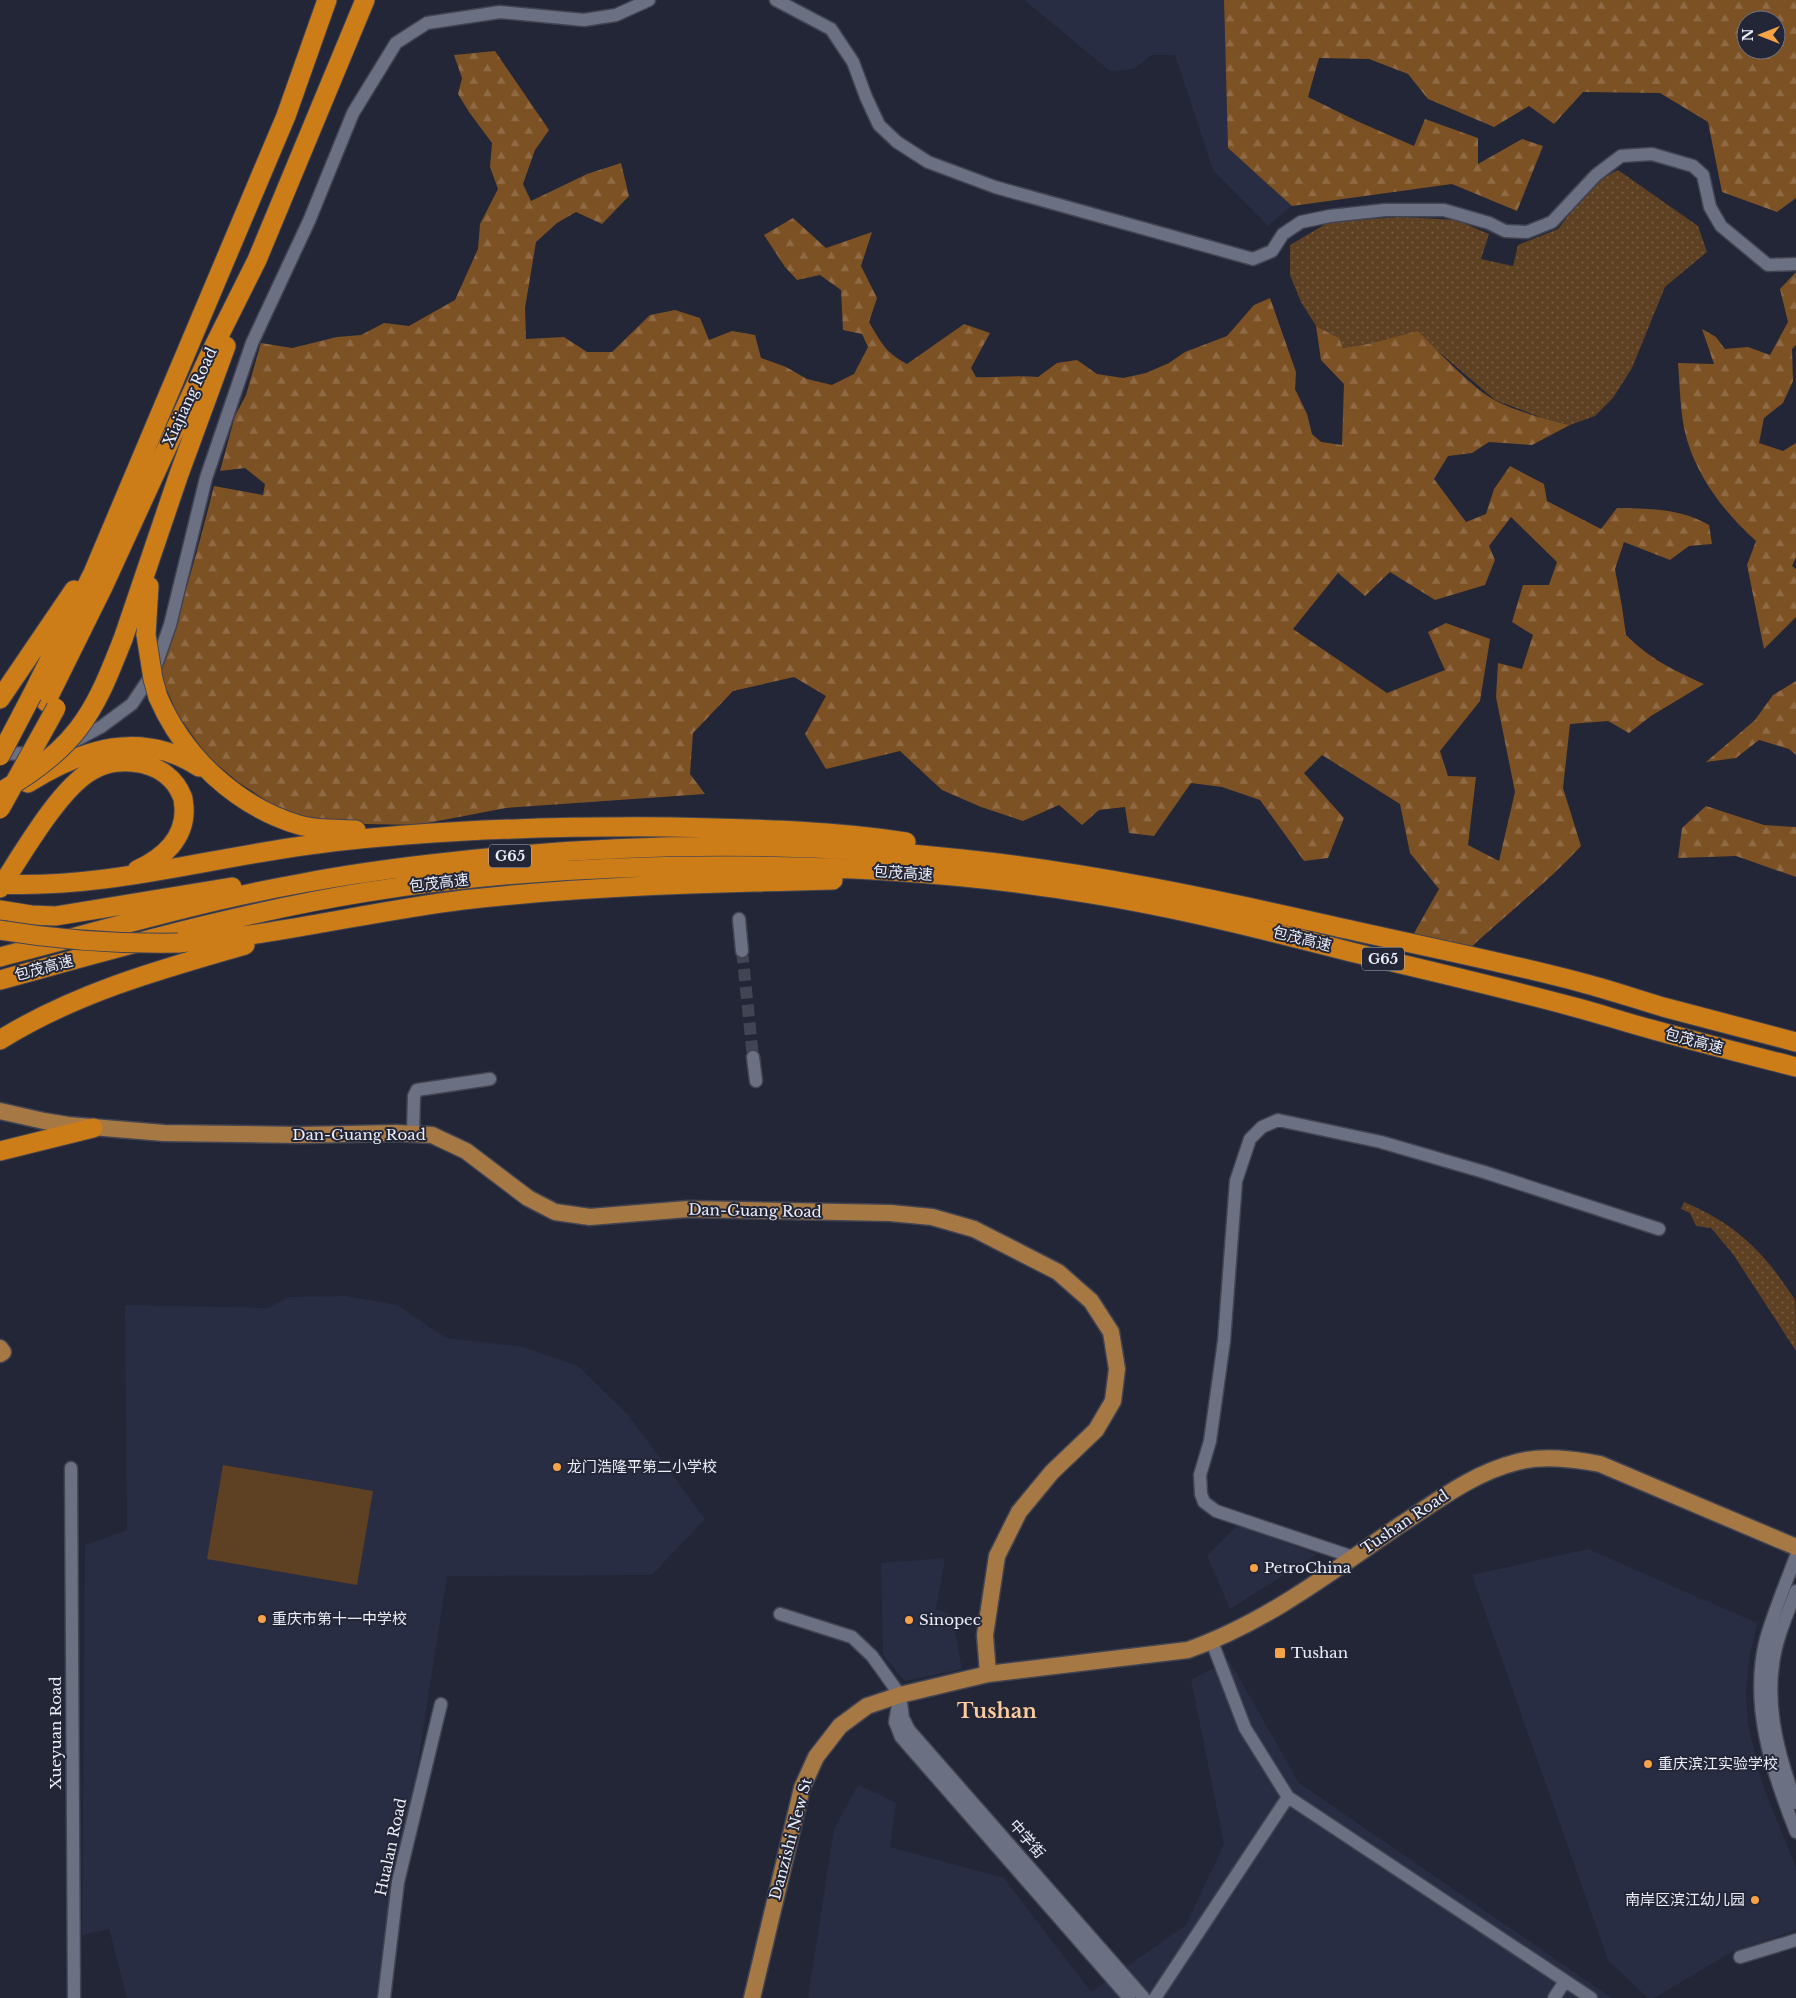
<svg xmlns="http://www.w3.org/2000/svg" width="1796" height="1998" font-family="'Libre Baskerville','Noto Sans SC',serif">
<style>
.built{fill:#292d43}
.green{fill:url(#green-dots)}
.forest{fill:url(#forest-firs);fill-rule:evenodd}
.pitch{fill:#5e4022}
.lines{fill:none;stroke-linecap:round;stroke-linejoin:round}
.minor-tunnel{stroke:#414453;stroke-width:12;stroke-dasharray:12 6;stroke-linecap:butt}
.minor-casing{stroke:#424452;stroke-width:15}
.major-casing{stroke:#424452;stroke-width:19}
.highway-casing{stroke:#424452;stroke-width:21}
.minor{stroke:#6c7083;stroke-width:12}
.major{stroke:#a67843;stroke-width:16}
.highway{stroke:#cd7d18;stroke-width:19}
.highway-bridge-casing{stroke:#424452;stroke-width:21;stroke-linecap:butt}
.highway-bridge{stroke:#cd7d18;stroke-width:19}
.poi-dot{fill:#f6a247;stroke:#232636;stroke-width:2}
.labels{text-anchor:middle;stroke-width:4;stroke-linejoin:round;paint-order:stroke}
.shield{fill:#232636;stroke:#afb1be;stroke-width:1}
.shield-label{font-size:14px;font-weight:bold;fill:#ebedf8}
.street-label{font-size:15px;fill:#ebedf8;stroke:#232636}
.poi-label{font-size:15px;fill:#ebedf8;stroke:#232636;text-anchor:start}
.district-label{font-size:20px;font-weight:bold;fill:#fccc9f;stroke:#232636}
</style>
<defs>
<pattern id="green-dots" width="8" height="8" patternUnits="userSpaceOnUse" patternTransform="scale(1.25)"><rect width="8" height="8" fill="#5e4022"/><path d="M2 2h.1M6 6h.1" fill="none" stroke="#755c43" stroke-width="1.8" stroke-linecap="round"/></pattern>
<pattern id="forest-firs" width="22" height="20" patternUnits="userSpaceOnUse" patternTransform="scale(1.25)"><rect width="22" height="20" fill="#7c5124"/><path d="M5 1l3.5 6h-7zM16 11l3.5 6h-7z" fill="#8f6a45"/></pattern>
</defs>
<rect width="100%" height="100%" fill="#232636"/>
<path class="built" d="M1024,0H1224L1228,148L1292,206L1268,226L1213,170L1175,55H1152L1134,69L1110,71Z
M346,1296L397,1305L446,1338L523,1347L578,1366L628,1415L705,1519L652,1575L447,1576L381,1998H127L109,1929L82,1935L85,1545L127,1530L125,1305L269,1308L288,1297Z
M1238,1525L1317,1554L1230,1609L1207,1556Z
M1588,1549L1757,1623L1749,1660L1746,1694L1748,1724L1761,1779L1769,1801L1796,1867V1930L1732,1952L1654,1998H1648L1608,1960L1472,1575Z
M945,1558L936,1609L952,1615L962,1669L905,1681L883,1655L881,1563Z
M1229,1660L1299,1783L1612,1998H808L834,1829L858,1785L896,1803L890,1847L1004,1878L1091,1992L1186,1925L1224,1844L1191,1680Z"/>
<path class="green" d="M1618,170L1698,226L1707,252L1665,287L1632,368L1613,398L1595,416L1570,425L1545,419L1495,400L1439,352L1373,343L1343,348L1339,338L1316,326L1301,302L1290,275V245L1329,222L1401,217L1456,220L1489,234L1481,259L1513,266L1518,245L1558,229L1594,183Z
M1684,1202C1725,1219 1757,1244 1782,1281C1786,1287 1792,1294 1795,1300C1796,1308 1796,1340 1796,1351L1733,1254L1711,1228L1696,1226L1690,1213L1681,1209Z"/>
<path class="forest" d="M1224,0H1796V198L1777,212L1722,192L1708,122L1660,93L1583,92L1554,124L1529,106L1494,127L1428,99L1408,74L1369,59L1319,58L1308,97L1359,122L1414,146L1425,119L1478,138V164L1522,139L1543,146L1517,211L1452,184L1292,206L1228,148ZM1746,20H1776V50H1746Z
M495,51L549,130L535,150L523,184L531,201L587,174L621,163L629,196L602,224L576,212L557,223L536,242L525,308L526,339L564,337L587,352H612L650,315L675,310L700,318L709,340L732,331L755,335L761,358L786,367L807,379L832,385L854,374L868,347L862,334L843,330L841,290L820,275L797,280L785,267L764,235L793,218L826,248L872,232L861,266L877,298L869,322C882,344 885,352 907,364L964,324L990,333L971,368L976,377C997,378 1017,375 1038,377L1057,363L1077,360L1097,374L1123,378L1146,373L1169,363L1185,352L1227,336L1254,305L1270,298L1296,372L1295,389L1307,414L1312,434L1321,442L1342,445L1344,384L1321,360L1316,326L1339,338L1343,348L1373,343L1418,331C1438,351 1472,388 1496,401C1519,412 1545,419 1570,425L1532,445L1489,442L1472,453L1448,456L1434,479L1466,522L1486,514L1494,489L1510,466L1544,484L1547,501L1601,529L1617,508C1649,509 1680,508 1709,525L1712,544L1689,546L1670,560L1624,542L1615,569L1622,607L1626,635C1650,659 1673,670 1704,684L1651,716L1629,733L1608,721L1570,724L1563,788L1581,846C1546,884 1505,915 1467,951L1413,935L1439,889L1410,853L1400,804L1322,755L1304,773L1344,818L1328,858L1304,861L1260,800L1222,787L1191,783L1154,836L1129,833L1125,807L1099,810L1082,825L1059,805L1023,821L981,807L942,790L900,751L826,769L805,734L826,696L794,677L733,691L693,733L690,774L705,794L506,808L417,825L364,824L316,820L279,809L238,782L207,756L178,715L159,673C181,612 198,549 214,486L263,495L265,484L245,468L220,471L235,416L246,395L261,343L292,348L337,337L361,335L384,323L409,326L455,300L478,249L480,224L498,189L490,167L492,143L469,112L458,94L462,78L454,55ZM1511,517L1557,562L1549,585H1523L1512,622L1533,635L1522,669L1498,663L1496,697L1515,792L1499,861L1468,845L1476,777L1448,776L1440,751L1480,701L1490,639L1446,623L1428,632L1445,670L1387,693L1293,629L1338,573L1365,596L1390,572L1435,600L1485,585L1495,560L1489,546Z
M1796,272V345L1792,349L1793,381L1783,403L1764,418L1759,443L1783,451L1796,443V557L1792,566L1796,569V617L1764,649L1747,565L1756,541C1726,514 1699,480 1687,440C1680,415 1680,388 1678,363L1714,364L1702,329L1716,337L1725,349L1748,347L1770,355L1788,322L1780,289Z
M1796,681V755L1789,749L1759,740L1736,758L1706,762L1755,720L1773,695Z
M1706,806L1764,825L1796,827V877L1736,856L1678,858L1682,828Z"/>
<path class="pitch" d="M223,1465L373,1491L357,1585L207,1559Z"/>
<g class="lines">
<path class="minor-tunnel" d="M742,951L753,1057"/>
<defs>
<path id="minor" d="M776,0L831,29L853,62L866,97L879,125L897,142L928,162L995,187L1253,259L1272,251L1283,234L1301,222L1330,216L1385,210H1444L1489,223L1505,231L1527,232L1552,222L1596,175L1621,156L1652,154L1693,166L1703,175L1710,207L1721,226L1768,265L1796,264
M69,744L101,727L132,704L154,671L170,625L206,478L252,343L309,221L353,113L396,43L427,23L500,12L584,20L616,15L649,0
M0,754L35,753
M739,919L742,951
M753,1057L756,1081
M413,1133L414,1096L417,1090L490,1079
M71,1468L74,1998
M1796,1556C1786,1583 1774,1611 1766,1639C1749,1704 1772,1772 1796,1832
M1353,1557L1216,1511L1204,1502L1201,1494L1200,1475L1210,1441L1224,1341L1236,1181L1250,1139L1262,1127L1278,1120L1381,1142L1484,1172L1659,1229
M1796,1591C1787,1615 1776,1639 1773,1664C1766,1711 1780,1760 1796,1803
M780,1614L852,1637L872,1656L900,1695L903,1718L909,1730L1144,1998
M1212,1642L1245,1728L1288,1797
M898,1705L895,1722L901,1737L1129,1998
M1740,1957L1796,1940
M384,1998L398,1882L441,1704
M1155,1998L1288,1797L1591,1998
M1554,1998L1565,1981"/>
<path id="major" d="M0,1111L44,1121L68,1125L164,1133L299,1135L396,1133L432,1135L466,1151L528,1198L555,1212L590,1217L688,1209L890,1213L932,1217L974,1229L1058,1272L1091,1301L1111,1332L1117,1369L1113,1401L1096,1430L1052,1472L1019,1512L997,1556L985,1635L988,1674
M0,1348L3,1352L0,1354
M752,1998L802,1788L816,1757L840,1726L867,1706L900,1695L988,1674L1188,1650C1265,1623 1333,1571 1400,1525C1437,1501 1473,1473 1517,1462C1543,1455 1573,1459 1600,1464L1796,1547"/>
<path id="highway" d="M146,635L149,586
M123,639L178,477L226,346
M32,695L93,573L286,116L327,0
M158,697C184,757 236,806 299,825C316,830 338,829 356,830
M0,699L74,590
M46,702L103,587L209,356L257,260L365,0
M28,783C83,749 140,729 199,767
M0,884C108,889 211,857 317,844C435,829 554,826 673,827C751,829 830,830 906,842
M0,888C21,856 59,789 91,771C120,753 168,761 182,796C184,799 183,803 184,807C186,838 163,858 137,870
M0,910L31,915L55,916L232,887
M178,943C273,936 367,912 463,900C586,886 709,883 833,880
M0,957C101,931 201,901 303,883C345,875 388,869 431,864C606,843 786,840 962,859C1087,872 1210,898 1333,926C1416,945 1501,961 1583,983C1610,990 1636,999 1663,1007C1707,1019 1752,1030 1796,1042
M0,980C121,947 242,912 367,892C490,872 617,865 742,866C859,867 976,874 1091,894C1178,908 1265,930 1351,952C1425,970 1500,987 1574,1007C1601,1014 1627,1023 1654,1030C1701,1043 1749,1055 1796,1067
M0,1040C75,993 161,969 245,945
M0,1151L93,1128"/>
</defs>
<use href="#minor" class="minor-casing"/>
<use href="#major" class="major-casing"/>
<use href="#highway" class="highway-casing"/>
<use href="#minor" class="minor"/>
<use href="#major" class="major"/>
<use href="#highway" class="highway"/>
<defs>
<path id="highway-bridge" d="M146,635L153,679L158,697
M0,756L32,695
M0,792C28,776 58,755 78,729C99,702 111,669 123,639
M0,809L56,708
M0,930C60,940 117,944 178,943"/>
</defs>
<use href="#highway-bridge" class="highway-bridge-casing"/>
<use href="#highway-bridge" class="highway-bridge"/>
</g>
<g class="poi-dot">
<circle cx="557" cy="1467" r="5"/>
<circle cx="1254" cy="1568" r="5"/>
<circle cx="262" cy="1619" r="5"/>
<circle cx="909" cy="1620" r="5"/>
<rect x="1274" y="1647" width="12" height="12" rx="2.5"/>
<circle cx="1648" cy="1764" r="5"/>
<circle cx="1755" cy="1900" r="5"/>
</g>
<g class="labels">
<g class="shield">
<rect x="489" y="844.5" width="42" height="23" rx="4"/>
<rect x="1362" y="947.5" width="42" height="23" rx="4"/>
</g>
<g class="shield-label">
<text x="510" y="861">G65</text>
<text x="1383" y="964">G65</text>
</g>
<g class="street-label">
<text transform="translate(190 397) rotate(-65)" y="5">Xiajiang Road</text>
<text transform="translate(903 873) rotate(4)" y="5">包茂高速</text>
<text transform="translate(439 883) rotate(-7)" y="5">包茂高速</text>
<text transform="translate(1302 939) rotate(14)" y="5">包茂高速</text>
<text transform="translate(44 968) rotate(-15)" y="5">包茂高速</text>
<text transform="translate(1694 1041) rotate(15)" y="5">包茂高速</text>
<text x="359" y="1140">Dan-Guang Road</text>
<text transform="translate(755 1211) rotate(1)" y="5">Dan-Guang Road</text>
<text transform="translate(1405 1522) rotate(-34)" y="5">Tushan Road</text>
<text transform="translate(56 1733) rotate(-90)" y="5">Xueyuan Road</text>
<text transform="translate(791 1839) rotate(-75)" y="5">Danzishi New St</text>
<text transform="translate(1027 1839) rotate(49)" y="5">中学街</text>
<text transform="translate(391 1847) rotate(-78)" y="5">Hualan Road</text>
</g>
<g class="poi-label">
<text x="567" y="1472">龙门浩隆平第二小学校</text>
<text x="1264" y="1573">PetroChina</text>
<text x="272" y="1624">重庆市第十一中学校</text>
<text x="919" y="1625">Sinopec</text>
<text x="1291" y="1658">Tushan</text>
<text x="1658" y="1769">重庆滨江实验学校</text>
<text x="1745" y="1905" text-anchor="end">南岸区滨江幼儿园</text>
</g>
<g class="district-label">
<text x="997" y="1718">Tushan</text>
</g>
</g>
<g transform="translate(1761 35) rotate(270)"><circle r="24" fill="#232636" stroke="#737684"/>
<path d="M0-4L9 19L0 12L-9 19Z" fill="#f6a247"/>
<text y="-8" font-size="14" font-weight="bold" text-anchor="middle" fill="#ebedf8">N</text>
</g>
</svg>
